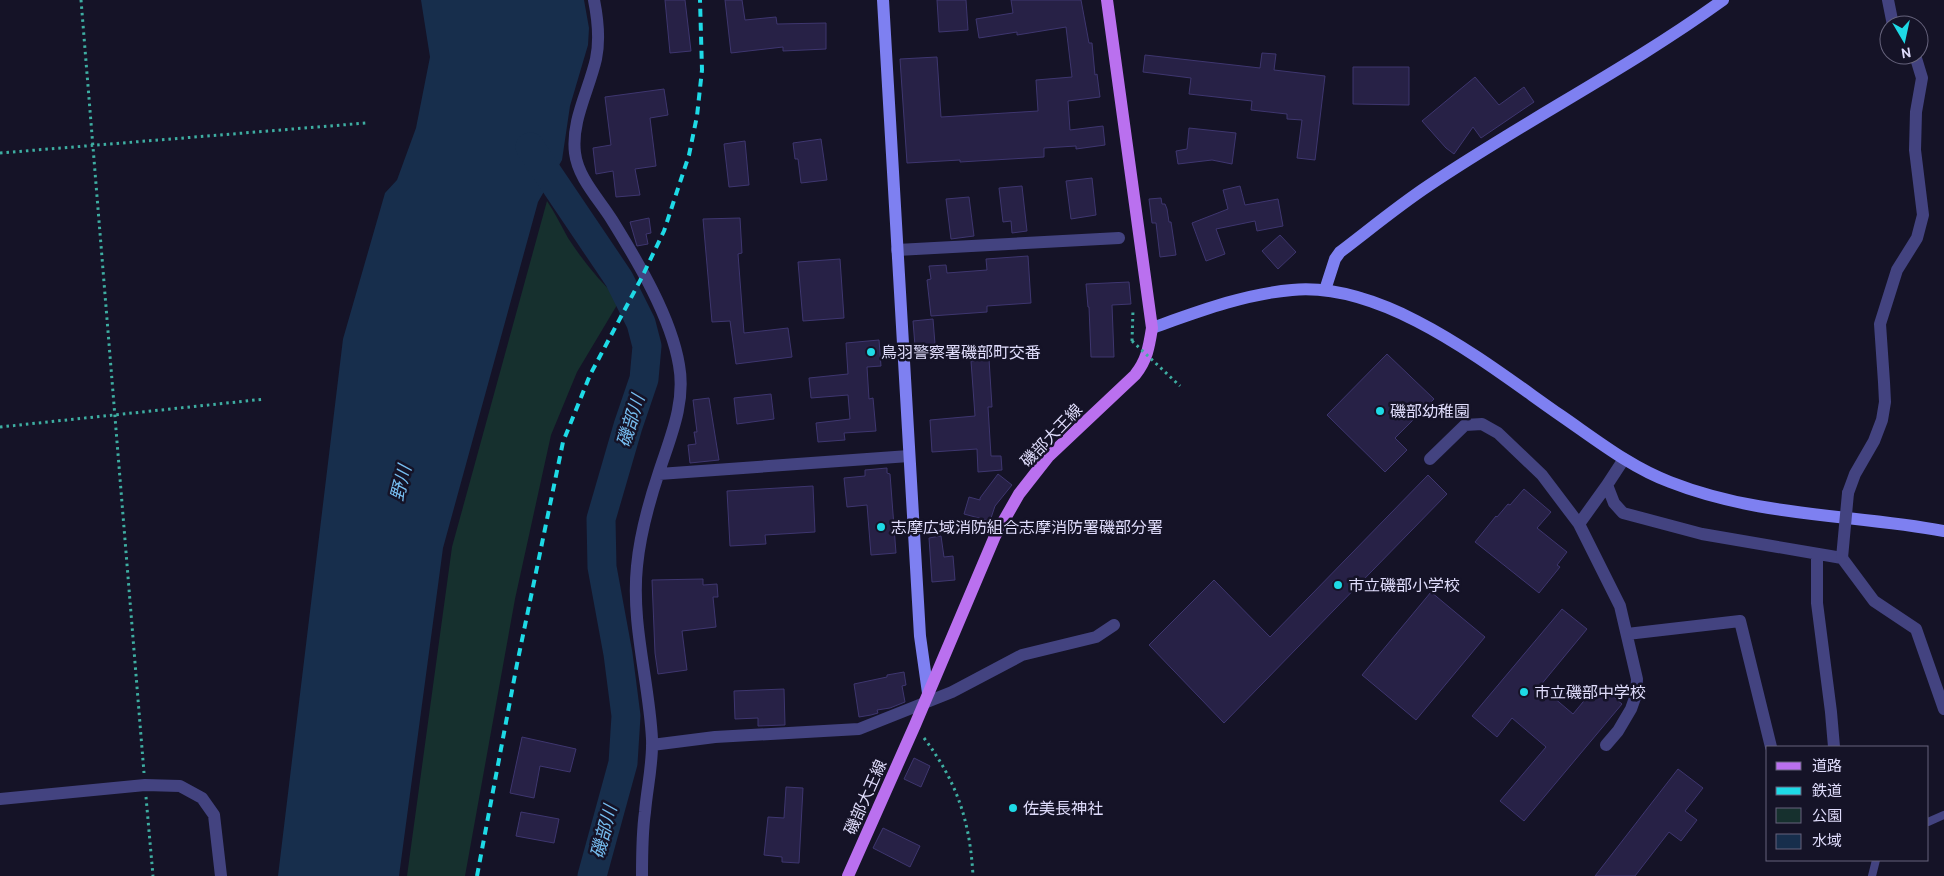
<svg xmlns="http://www.w3.org/2000/svg" width="1944" height="876" font-family="Cabin,'Noto Sans JP',sans-serif">
<style>
.green{fill:#16302e}
.water{fill:#172e4c}
.lines{fill:none;stroke-linecap:round;stroke-linejoin:round}
.river{stroke:#172e4c;stroke-width:29}
.building{fill:#272146;stroke:#3e366f}
.path{stroke:#3eaea2;stroke-width:3;stroke-dasharray:2.5 4;stroke-linecap:butt}
.lane{stroke:#434380;stroke-width:8}
.street{stroke:#434380;stroke-width:12}
.secondary{stroke:#7e80f1;stroke-width:12}
.primary{stroke:#ba70ef;stroke-width:12}
.rail{stroke:#1edae6;stroke-width:4;stroke-dasharray:8 6;stroke-linecap:butt}
.path-bridge{stroke:#3eaea2;stroke-width:3;stroke-dasharray:2.5 4;stroke-linecap:butt}
.street-bridge{stroke:#434380;stroke-width:12}
.poi-dot{fill:#1edae6;stroke:#151327;stroke-width:2}
.labels{text-anchor:middle;stroke-width:5;stroke-linejoin:round;paint-order:stroke}
.poi-label{font-size:16px;fill:#dfdcfb;stroke:#151327;text-anchor:start}
.street-label{font-size:16px;fill:#dfdcfb;stroke:#151327}
.water-label{font-size:18px;font-style:italic;fill:#76bdf0;stroke:#151327}
</style>
<rect width="100%" height="100%" fill="#151327"/>
<path class="green" d="M547,201C555,213 561,225 568,238C583,261 600,282 620,300L577,372L551,435L515,599L465,876H407L452,547Z"/>
<path class="water" d="M421,0H584L589,28L588,45L570,106L562,160L538,202L443,548L399,876H278L343,339L385,193L397,180L416,128L430,57Z"/>
<g class="lines">
<path class="river" d="M530,147L619,279L641,323L647,346L644,379L628,426L601,519L602,567L618,654L626,716L623,763L592,876"/>
</g>
<path class="building" d="M665,0H685L691,51L670,53Z
M725,0H742L745,20L776,17L777,24L826,23V49L783,51V47L731,53Z
M937,0H966L968,30L939,32Z
M1011,0H1081L1089,43H1092L1095,75L1097,74L1100,97L1068,101L1070,130L1103,126L1105,145L1076,149V146L1044,148V157L960,162V160L907,163L900,59L937,57L941,117L1038,111L1036,80L1072,77L1066,27L1017,35V32L979,38L976,19L1013,13Z
M1262,53L1276,54L1274,70L1325,76L1315,160L1297,158L1302,120L1287,119V114L1251,110L1252,101L1189,94L1191,78L1143,72L1145,55L1260,68Z
M1353,67H1409V105L1353,104Z
M1475,77L1499,105L1524,87L1534,102L1481,138L1473,127L1454,154L1446,148L1422,121Z
M664,89L668,115L650,118L656,166L635,169L640,195L616,197L613,171L596,174L593,148L611,145L605,97Z
M1189,128L1236,133L1232,164L1212,160L1178,164L1176,151L1187,149Z
M821,139L827,180L801,183L798,159H795L793,143Z
M745,141L749,185L729,187L724,144Z
M1092,178L1096,215L1071,219L1066,181Z
M1022,186L1027,231L1012,233L1011,221L1003,222L999,188Z
M1240,186L1245,205L1278,199L1283,226L1257,231L1255,221L1216,229L1225,254L1206,261L1192,223L1228,209L1223,190Z
M969,197L974,236L951,239L946,199Z
M1161,198L1162,204H1165L1167,209L1169,222H1171L1176,255L1160,257L1156,223H1152L1149,199Z
M649,218L651,233L646,234L648,244L637,246L630,222Z
M740,218L742,253L738,254L744,333L788,328L792,357L736,364L730,321L712,322L703,219Z
M1280,235L1296,252L1278,269L1262,251Z
M1028,256L1031,303L987,306V312L931,316L927,280L931,279L929,266L946,265L947,273L987,270L986,259Z
M840,259L844,318L803,321L798,262Z
M1129,282L1131,304L1112,305L1114,357H1091L1089,307H1088L1086,284Z
M933,319L935,344L915,346L913,321Z
M879,340L881,366L867,367L869,399L873,398L876,431L844,433L845,440L818,442L816,423L850,419L848,395L811,398L809,378L848,374L846,343Z
M1387,354L1434,399L1395,438L1407,450L1385,472L1327,415Z
M989,359L992,407H988L991,456H1001L1002,470L978,472L977,449L932,452L930,420L975,416L971,361Z
M771,394L774,419L737,424L734,398Z
M709,398L719,460L690,463L688,445L696,444L694,432H697L693,400Z
M887,468V473L890,474L896,553L871,555L867,505L847,507L844,478L865,476V470Z
M998,474L1012,485L995,506L990,521L964,514L969,497L980,500V498Z
M1428,475L1447,494L1224,723L1149,645L1214,580L1270,637Z
M813,486L815,532L765,535L766,544L730,546L727,491Z
M1524,489L1551,512L1537,528L1567,552L1557,565L1560,567L1539,593L1475,542L1496,516L1497,517L1508,504L1510,505Z
M941,536L944,557L953,556L955,580L932,582L929,538Z
M703,579V585L717,584L718,597H713L716,627L682,631L687,670L658,674L655,653L652,580Z
M1431,592L1485,637L1416,720L1362,675Z
M1562,609L1587,629L1540,686L1573,714L1598,684L1622,704L1524,821L1500,801L1546,747L1512,718L1497,737L1472,716Z
M904,672L906,685L902,686L905,702L890,708L877,710L878,713L871,715L859,717L854,684L887,677V675Z
M784,689L785,725L758,726V718L735,719L734,691Z
M522,737L576,749L570,772L540,766L534,798L510,793Z
M914,758L930,766L921,787L904,779Z
M1678,769L1703,788L1685,811L1697,820L1681,841L1669,832L1635,876H1595Z
M786,787L803,788L799,863L782,862V857L764,855L768,817L784,818Z
M521,812L559,819L554,843L516,836Z
M883,828L920,846L910,867L873,848Z"/>
<g class="lines">
<path class="path" d="M81,0L144,773
M0,153L366,123
M1132,341L1133,310
M0,427L265,399
M924,738C957,782 970,821 973,876
M146,797L153,876"/>
<path class="lane" d="M1928,822L1944,815
M1872,876L1876,860"/>
<path class="street" d="M594,0C598,20 600,40 596,59C589,90 571,121 575,153C578,178 599,199 612,220C638,262 671,317 679,365C686,403 670,438 659,472C649,502 640,534 637,566C631,624 649,681 652,739C653,763 647,788 645,812C642,833 642,855 642,876
M1888,0L1893,25
M897,250L1119,238
M1430,459L1465,425L1482,424L1498,433L1542,475L1579,524L1620,606L1637,679L1636,695L1631,709L1618,731L1606,745
M1624,459L1607,485L1614,503L1623,513L1702,534L1842,558L1874,601L1916,629L1944,709
M659,474L909,456
M1848,493L1855,474L1874,441L1882,420L1885,402L1884,382L1880,324L1897,270L1917,238L1923,215L1915,150L1916,112L1922,78L1915,55
M1579,524L1607,485
M1817,554V603L1831,712L1834,747
M1627,634L1740,621L1771,747
M652,745L715,737L859,729L952,692L1022,655L1096,637L1114,625
M0,799L145,785L180,786L202,798L214,815L221,876"/>
<path class="secondary" d="M883,0L920,636L928,693
M1325,290L1335,259L1340,252C1369,230 1398,206 1428,186C1524,121 1629,68 1723,0
M1152,328C1197,312 1244,294 1292,290C1385,281 1488,365 1560,415C1595,439 1630,467 1670,482C1759,517 1851,514 1944,531"/>
<path class="primary" d="M848,876L915,725L995,536L1019,494L1048,457L1135,375C1147,360 1149,347 1152,328L1107,0"/>
<path class="rail" d="M477,876L517,664L563,442L590,375L641,279L664,231L689,155L697,116L702,70L700,0"/>
<path class="path-bridge" d="M1132,341L1180,386"/>
<path class="street-bridge" d="M1842,558L1848,493"/>
</g>
<g class="poi-dot">
<circle cx="871" cy="352" r="5"/>
<circle cx="1380" cy="411" r="5"/>
<circle cx="881" cy="527" r="5"/>
<circle cx="1338" cy="585" r="5"/>
<circle cx="1524" cy="692" r="5"/>
<circle cx="1013" cy="808" r="5"/>
</g>
<g class="labels">
<g class="poi-label">
<text x="881" y="358">鳥羽警察署磯部町交番</text>
<text x="1390" y="417">磯部幼稚園</text>
<text x="891" y="533">志摩広域消防組合志摩消防署磯部分署</text>
<text x="1348" y="591">市立磯部小学校</text>
<text x="1534" y="698">市立磯部中学校</text>
<text x="1023" y="814">佐美長神社</text>
</g>
<g class="street-label">
<text transform="translate(1051 435) rotate(-46)" y="6">磯部大王線</text>
<text transform="translate(865 797) rotate(-66)" y="6">磯部大王線</text>
</g>
<g class="water-label">
<text transform="translate(631 421) rotate(-73)" y="6">磯部川</text>
<text transform="translate(401 483) rotate(-76)" y="6">野川</text>
<text transform="translate(604 832) rotate(-75)" y="6">磯部川</text>
</g>
</g>
<rect x="1766" y="746" width="162" height="115" fill="#151327" stroke="#66637c"/>
<rect x="1776" y="762" width="25" height="8" fill="#ba70ef" stroke="#66637c"/>
<text x="1812" y="771" font-size="15" fill="#dfdcfb">道路</text>
<rect x="1776" y="787" width="25" height="8" fill="#1edae6" stroke="#66637c"/>
<text x="1812" y="796" font-size="15" fill="#dfdcfb">鉄道</text>
<rect x="1776" y="808" width="25" height="15" fill="#16302e" stroke="#66637c"/>
<text x="1812" y="821" font-size="15" fill="#dfdcfb">公園</text>
<rect x="1776" y="834" width="25" height="15" fill="#172e4c" stroke="#66637c"/>
<text x="1812" y="846" font-size="15" fill="#dfdcfb">水域</text>
<g transform="translate(1904 40) rotate(171)"><circle r="24" fill="#151327" stroke="#66637c"/>
<path d="M0-4L9 19L0 12L-9 19Z" fill="#1edae6"/>
<text y="-8" font-size="14" font-weight="bold" text-anchor="middle" fill="#dfdcfb">N</text>
</g>
</svg>
